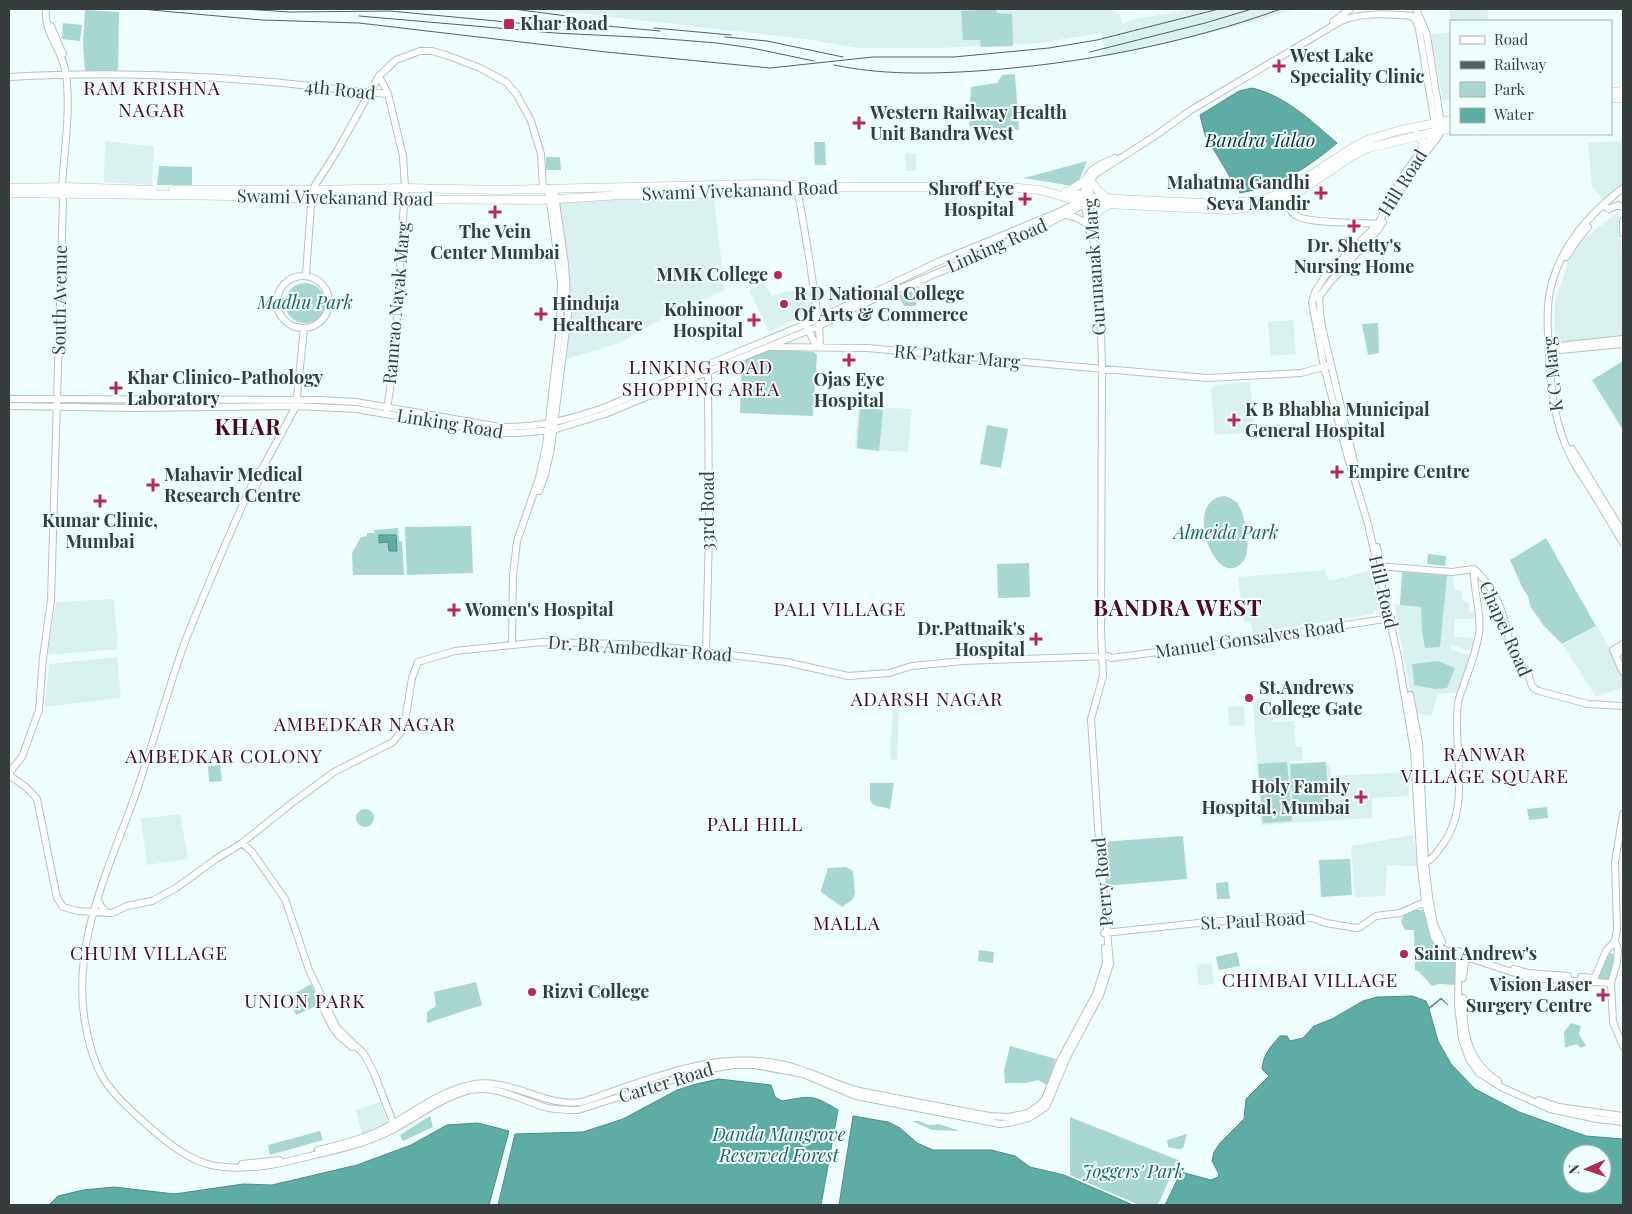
<svg xmlns="http://www.w3.org/2000/svg" width="1632" height="1214" font-family="'Playfair Display',serif">
<style>
.built{fill:#d8f1ee}
.green{fill:#a8d7d2}
.water{fill:#5dada5;stroke:#518b86;fill-rule:evenodd}
.lines{fill:none;stroke-linecap:round;stroke-linejoin:round}
.secondary-casing{stroke:#b3c2c0;stroke-width:8}
.primary-casing{stroke:#b3c2c0;stroke-width:9}
.secondary{stroke:#fff;stroke-width:6}
.primary{stroke:#fff;stroke-width:8}
.rail{stroke:#57605e;stroke-width:1}
.poi-dot{fill:#b82855;stroke:#eefefc;stroke-width:2}
.labels{text-anchor:middle;stroke-width:4;stroke-linejoin:round;paint-order:stroke}
.poi-label{font-size:18px;font-weight:bold;fill:#363d3c;stroke:#eefefc;text-anchor:start}
.street-label{font-size:18px;fill:#363d3c;stroke:#eefefc}
.park-label{font-size:18px;font-style:italic;fill:#21625d;stroke:#eefefc}
.neighbourhood-label{font-size:19px;letter-spacing:1px;fill:#4e0920;stroke:#eefefc}
.water-label{font-size:19px;font-style:italic;fill:#0b3330;stroke:#eefefc}
.district-label{font-size:22px;font-weight:bold;letter-spacing:1px;fill:#4e0920;stroke:#eefefc}
</style>
<rect width="100%" height="100%" fill="#eefefc"/>
<path class="built" d="M541,9H1109L1119,13L1123,24L1135,19L1194,9H1296L1227,29L1105,57L1101,33L1040,43L940,48H858L805,39Z
M1449,9H1487L1489,21H1451Z
M1451,32V100L1443,101L1431,35Z
M105,141L154,147L152,185L104,182Z
M1623,141V186L1607,198L1603,199L1592,187L1588,143Z
M916,153V171H906L905,154Z
M658,198H714L725,290L667,316L619,343L566,359L569,317L557,201Z
M1618,212L1623,265V337L1555,342V302L1568,262L1582,240Z
M764,283L772,296L788,291L811,293L813,311L769,332L749,290Z
M1293,320L1296,354L1271,356L1268,322Z
M1250,382L1255,432L1215,435L1211,390L1214,385Z
M858,406L912,409L908,452L855,449Z
M1325,570L1329,581L1369,571L1379,606L1373,614L1253,633L1251,621L1244,622L1238,577Z
M1402,572L1453,576L1455,590L1462,591L1463,600L1469,603V612L1477,613L1476,619H1454V637L1476,638L1474,650H1467L1451,645V649L1464,654L1472,655L1459,693L1438,694L1431,716L1415,713L1399,634L1395,604L1400,605Z
M114,599L118,649L47,655L56,602Z
M1597,626L1614,656L1623,677V687L1596,697L1563,645Z
M117,657L121,698L45,707L49,664Z
M895,692L899,712L897,759L891,760L890,743L893,715L889,693Z
M1272,698L1273,722L1294,721L1296,747H1302L1303,761H1290V764L1326,762L1330,766L1331,776L1408,772L1409,796L1372,798V818L1261,825L1253,699Z
M1244,706L1245,725L1229,726L1228,707Z
M180,814L188,859L147,865L141,819Z
M1413,835L1418,866L1387,865L1385,896L1355,897L1351,846Z
M1212,963L1214,984L1199,986L1196,965Z
M380,1102L388,1124L362,1134L356,1110Z"/>
<path class="green" d="M996,9L997,13L1012,14L1013,46L981,47L980,40H963L961,11Z
M85,10L119,12L118,71H85L83,43Z
M63,23L82,25L80,41L62,39Z
M1015,74L1019,130L969,126L971,87L997,83L1002,75Z
M814,142H825L826,165H815Z
M546,157H560L561,170H546Z
M1087,161L1078,183L1072,186L1024,178Z
M159,166L192,167V185H157Z
M285 303a20 20 0 1 1 40 0a20 20 0 1 1-40 0Z
M919,289L916,306H904L898,295Z
M1378,323L1379,353L1368,355L1362,324Z
M765,349L814,352L817,355L813,416L740,413L742,359Z
M1623,361V430L1592,380Z
M860,408L883,410L879,451L857,448Z
M987,425L1008,429L1001,468L980,464Z
M1225,496C1230,498 1235,500 1238,504C1245,515 1252,549 1244,560C1218,597 1179,499 1225,496Z
M471,526L473,573L407,575L405,527Z
M398,528L399,541H402L404,575H353L352,553L361,537L367,536V533H374V530Z
M1546,538L1596,626L1562,644L1544,626L1530,606L1528,596L1523,589L1510,560Z
M1428,554L1446,556L1445,566L1427,564Z
M1029,563L1030,597L998,598L997,564Z
M1402,572L1447,575L1440,647L1425,648L1422,630L1421,607L1400,605Z
M1438,661L1455,668L1447,688L1435,689L1414,685L1412,664Z
M1287,762L1292,821L1263,823L1258,764Z
M1326,762L1329,810L1293,812L1290,764Z
M220,765L222,781L209,782L208,766Z
M870,783H894L890,809L873,805L870,800Z
M1547,807L1548,818L1529,820L1527,809Z
M356 818a9 9 0 1 1 18 0a9 9 0 1 1-18 0Z
M1183,836L1187,879L1104,886L1101,842Z
M1350,859L1352,895L1321,897L1319,860Z
M846,867L853,871L855,894L852,900L842,907L821,892V890L828,868Z
M1228,882L1230,899H1217L1216,883Z
M1416,910H1424L1427,926L1437,949L1447,954L1455,960V985L1439,984L1432,986L1418,971L1415,970L1414,930H1405L1401,922C1404,913 1407,912 1416,910Z
M979,950L994,952L993,963L978,961Z
M1237,952L1240,966L1219,970L1216,957Z
M1610,953H1612L1614,957L1610,981L1598,980L1597,977Z
M476,982L482,1005L427,1023V1012L436,1006L434,992Z
M311,984L320,1004L296,1015L289,997Z
M1571,1023L1581,1026L1579,1034L1586,1046L1581,1048L1576,1044L1565,1048L1564,1032Z
M1010,1046L1056,1059L1047,1085L1038,1080L1026,1083H1005L1004,1071Z
M430,1116L433,1127L403,1141L400,1135Z
M1070,1117L1178,1160L1158,1205H1139L1070,1175Z
M912,1121H920L928,1125L939,1124L960,1131L932,1130Z
M320,1131L323,1140L270,1155L268,1145Z
M1187,1134L1183,1148L1178,1149L1168,1147L1167,1140Z"/>
<path class="water" d="M1252,88C1286,96 1311,121 1337,143C1316,161 1290,179 1264,188C1256,190 1248,191 1240,193L1237,187L1231,188L1229,175L1205,135L1200,115L1239,91Z
M379,535H396L397,551H389L388,542L379,543Z
M1412,996L1426,1001L1429,1008L1441,998L1448,1005L1441,999L1429,1009L1438,1041L1451,1064L1475,1089L1519,1112L1586,1136L1623,1139V1205H1165L1181,1172L1211,1180L1218,1177L1219,1174L1212,1161L1214,1152L1220,1143L1244,1119L1246,1099L1269,1076L1262,1069C1263,1055 1271,1046 1280,1036H1287L1290,1041L1303,1038L1314,1026L1332,1019L1363,1001L1377,997ZM1572,1154H1602V1184H1572Z
M719,1079L771,1085L775,1097L782,1101C811,1096 812,1094 838,1110L821,1205H498L515,1134L583,1132L623,1119L677,1090L696,1084Z
M853,1116L888,1122L900,1128L917,1143L933,1150H991L1015,1156L1030,1167L1064,1175L1133,1205H839Z
M478,1123L509,1131L489,1205H49L58,1196L83,1190L114,1187L175,1194L243,1184L272,1185L357,1165L411,1145L447,1125Z"/>
<g class="lines">
<defs>
<path id="secondary" d="M1333,22L1350,9
M51,26L63,54
M379,76L388,94L403,156L405,188L394,360L387,410
M9,77C92,72 176,74 259,81C302,84 345,91 388,94
M797,186L810,263L819,326L820,346
M1623,188C1589,214 1559,248 1550,291C1546,312 1548,334 1549,356C1551,385 1553,413 1564,441C1570,458 1580,473 1590,488C1601,506 1612,525 1623,543
M1284,197C1287,203 1290,213 1297,216C1309,224 1362,222 1379,224
M1603,205L1609,209L1618,205L1623,207
M1388,213L1411,172L1438,137L1442,130L1428,42L1426,32L1416,9
M1066,215C1075,216 1082,220 1089,226
M1623,221V233
M1089,231C1087,216 1079,184 1090,172C1096,165 1107,162 1115,158
M1566,257L1578,239L1588,227
M306,275L312,190L337,151L379,76L396,60L420,51H432L446,55L480,68L506,82L517,95L531,121L541,154L543,188
M277 302a26 26 0 1 1 52 0a26 26 0 1 1-52 0Z
M917,282L926,289
M807,327L816,346
M304,328L296,406L261,471L258,472C239,511 223,550 206,590C198,610 189,630 182,650C166,696 153,743 137,790C111,865 71,940 85,1022C94,1075 107,1089 146,1124C165,1141 190,1162 216,1166C251,1171 280,1164 314,1155C341,1149 367,1143 392,1130C417,1117 442,1097 470,1090C495,1085 520,1099 544,1107C555,1110 567,1110 578,1110L704,1070L734,1065H755L803,1074L856,1096L1000,1124L1009,1123L1029,1118L1046,1107L1067,1057L1100,995L1110,964L1099,841L1091,719L1103,676L1101,631L1102,365L1100,302L1089,198L1091,181L1094,175L1155,136L1191,110L1341,21C1363,12 1389,14 1412,16L1416,21L1419,29L1436,131L1402,177L1378,224L1325,276L1315,292L1312,303L1324,367L1348,458L1368,524L1398,657L1414,751L1421,868L1425,902L1434,937L1442,949L1530,978L1611,983
M771,347L867,348L1207,378L1301,373L1327,366
M1549,347L1623,339
M1549,351L1623,344
M9,399L320,400L356,402L500,427C541,427 564,421 603,408L818,319L938,262L1059,212L1079,202
M9,406L135,408L296,406L356,409L498,433H518L553,430L605,414L819,326L865,303L964,262L1043,226L1076,209L1085,203
M1572,449L1623,533
M1357,474L1322,327L1320,313L1319,297L1331,281L1378,230L1383,222
M539,491L545,475L551,448L568,314L565,265L554,188
M251,496L262,474L261,471
M1377,547L1383,576
M1378,566L1452,572L1474,569
M1474,569C1488,582 1499,600 1504,619C1509,637 1511,660 1527,671C1532,679 1528,687 1539,691L1588,704L1623,706
M512,644L513,575L517,541L539,478L546,446L560,326L561,282L548,188
M1623,644L1613,650L1623,672
M706,651L709,533L708,371
M1616,655L1623,650
M1410,695L1419,743L1425,862L1429,897L1434,924L1442,942
M9,773L22,757L39,710L43,658L51,600L63,200L62,187C64,151 71,111 66,75C64,51 43,34 46,9
M9,775L27,788L37,799L57,898L63,907L78,911L112,913L127,906L152,901L176,888L216,859L242,843L292,803L334,772L393,742L404,728L412,678L418,662L455,651L542,642L622,644L685,649L786,662L848,676L889,673L912,666L963,661L1108,656L1111,658L1243,641L1391,618
M1623,814L1615,862L1617,929L1615,941L1618,950L1617,962L1611,983L1613,1022L1623,1046
M242,843L252,852L285,899L309,970L337,1028L364,1054L374,1073L394,1125
M1425,862C1433,860 1436,853 1441,847C1473,806 1452,750 1458,703C1459,696 1463,688 1465,681C1471,665 1476,650 1479,634C1482,612 1473,591 1474,569
M99,902L102,908L108,913
M1104,933L1208,922L1293,917L1312,918L1326,923L1356,928L1360,927L1376,916L1400,913L1425,902
M1459,951L1458,1005L1462,1039L1469,1059L1479,1073L1501,1087L1550,1109L1597,1119L1623,1122
M1514,969L1528,973L1568,976
M1581,977L1594,978
M1463,978L1466,953
M1593,982L1606,951L1615,941
M318,998L333,1028L338,1035L352,1047
M1463,998C1463,1032 1467,1061 1498,1081
M1539,1100L1559,1107L1623,1116
M318,1150C340,1145 363,1139 383,1129C412,1114 442,1089 475,1084C512,1078 545,1108 582,1102C646,1081 711,1050 780,1064C808,1069 832,1084 859,1091L989,1116L1009,1117L1028,1113L1038,1106L1045,1099L1060,1061L1096,994L1106,963L1105,948
M242,1164L279,1160"/>
<path id="primary" d="M1611,92L1623,91
M1611,98H1623
M1417,135L1423,142V149
M1091,181L1099,192L1108,199
M9,188L66,187L152,190
M173,190H312L405,188L501,190L762,184L799,185
M1065,192L1094,198L1222,204L1261,200L1282,193L1349,150L1367,140L1401,130L1451,120
M9,193L234,196L311,199L540,200L622,195H683L839,187H1008L1040,190L1085,203L1229,210L1263,206L1285,199L1297,193L1354,155L1368,148L1451,128
M1066,193L1086,180
M1092,223L1098,211L1107,206"/>
</defs>
<use href="#secondary" class="secondary-casing"/>
<use href="#primary" class="primary-casing"/>
<use href="#secondary" class="secondary"/>
<use href="#primary" class="primary"/>
<path class="rail" d="M140,9L262,20L359,23L606,52L770,68L873,57H954L1049,48L1097,40L1219,9
M244,9L290,12L390,11L560,27
M513,9L567,16
M359,16L555,33L655,38L717,43L752,48L814,61
M553,21L660,31
M654,28L731,35
M725,37L767,41L843,57
M1090,52L1205,23L1252,9
M834,65C882,75 929,74 977,71C1080,64 1183,44 1281,9"/>
</g>
<g class="poi-dot">
<rect x="503" y="18" width="12" height="12" rx="2.5"/>
<path d="M1276.5 58.5h5v5h5v5h-5v5h-5v-5h-5v-5h5z"/>
<path d="M856.5 115.5h5v5h5v5h-5v5h-5v-5h-5v-5h5z"/>
<path d="M1318.5 185.5h5v5h5v5h-5v5h-5v-5h-5v-5h5z"/>
<path d="M1022.5 191.5h5v5h5v5h-5v5h-5v-5h-5v-5h5z"/>
<path d="M492.5 204.5h5v5h5v5h-5v5h-5v-5h-5v-5h5z"/>
<path d="M1351.5 218.5h5v5h5v5h-5v5h-5v-5h-5v-5h5z"/>
<circle cx="778" cy="275" r="5"/>
<circle cx="784" cy="304" r="5"/>
<path d="M538.5 306.5h5v5h5v5h-5v5h-5v-5h-5v-5h5z"/>
<path d="M751.5 312.5h5v5h5v5h-5v5h-5v-5h-5v-5h5z"/>
<path d="M846.5 352.5h5v5h5v5h-5v5h-5v-5h-5v-5h5z"/>
<path d="M113.5 380.5h5v5h5v5h-5v5h-5v-5h-5v-5h5z"/>
<path d="M1231.5 412.5h5v5h5v5h-5v5h-5v-5h-5v-5h5z"/>
<path d="M1334.5 464.5h5v5h5v5h-5v5h-5v-5h-5v-5h5z"/>
<path d="M150.5 477.5h5v5h5v5h-5v5h-5v-5h-5v-5h5z"/>
<path d="M97.5 493.5h5v5h5v5h-5v5h-5v-5h-5v-5h5z"/>
<path d="M451.5 602.5h5v5h5v5h-5v5h-5v-5h-5v-5h5z"/>
<path d="M1033.5 631.5h5v5h5v5h-5v5h-5v-5h-5v-5h5z"/>
<circle cx="1249" cy="698" r="5"/>
<path d="M1358.5 789.5h5v5h5v5h-5v5h-5v-5h-5v-5h5z"/>
<circle cx="1404" cy="954" r="5"/>
<circle cx="532" cy="992" r="5"/>
<path d="M1600.5 987.5h5v5h5v5h-5v5h-5v-5h-5v-5h5z"/>
</g>
<g class="labels">
<g class="poi-label">
<text x="520" y="30">Khar Road</text>
<text x="1290" y="62">West Lake<tspan x="1290" dy="21">Speciality Clinic</tspan></text>
<text x="870" y="119">Western Railway Health<tspan x="870" dy="21">Unit Bandra West</tspan></text>
<text x="1310" y="189" text-anchor="end">Mahatma Gandhi<tspan x="1310" dy="21">Seva Mandir</tspan></text>
<text x="1014" y="195" text-anchor="end">Shroff Eye<tspan x="1014" dy="21">Hospital</tspan></text>
<text x="495" y="238" text-anchor="middle">The Vein<tspan x="495" dy="21">Center Mumbai</tspan></text>
<text x="1354" y="252" text-anchor="middle">Dr. Shetty's<tspan x="1354" dy="21">Nursing Home</tspan></text>
<text x="768" y="281" text-anchor="end">MMK College</text>
<text x="794" y="300">R D National College<tspan x="794" dy="21">Of Arts &amp; Commerce</tspan></text>
<text x="552" y="310">Hinduja<tspan x="552" dy="21">Healthcare</tspan></text>
<text x="743" y="316" text-anchor="end">Kohinoor<tspan x="743" dy="21">Hospital</tspan></text>
<text x="127" y="384">Khar Clinico-Pathology<tspan x="127" dy="21">Laboratory</tspan></text>
<text x="849" y="386" text-anchor="middle">Ojas Eye<tspan x="849" dy="21">Hospital</tspan></text>
<text x="1245" y="416">K B Bhabha Municipal<tspan x="1245" dy="21">General Hospital</tspan></text>
<text x="1348" y="478">Empire Centre</text>
<text x="164" y="481">Mahavir Medical<tspan x="164" dy="21">Research Centre</tspan></text>
<text x="100" y="527" text-anchor="middle">Kumar Clinic,<tspan x="100" dy="21">Mumbai</tspan></text>
<text x="465" y="616">Women's Hospital</text>
<text x="1025" y="635" text-anchor="end">Dr.Pattnaik's<tspan x="1025" dy="21">Hospital</tspan></text>
<text x="1259" y="694">St.Andrews<tspan x="1259" dy="21">College Gate</tspan></text>
<text x="1350" y="793" text-anchor="end">Holy Family<tspan x="1350" dy="21">Hospital, Mumbai</tspan></text>
<text x="1414" y="960">Saint Andrew's</text>
<text x="1592" y="991" text-anchor="end">Vision Laser<tspan x="1592" dy="21">Surgery Centre</tspan></text>
<text x="542" y="998">Rizvi College</text>
</g>
<g class="street-label">
<text transform="translate(340 90) rotate(6)" y="6">4th Road</text>
<text transform="translate(1403 183) rotate(-58)" y="6">Hill Road</text>
<text transform="translate(740 191) rotate(-2)" y="6">Swami Vivekanand Road</text>
<text transform="translate(335 198) rotate(1)" y="6">Swami Vivekanand Road</text>
<text transform="translate(997 246) rotate(-24)" y="6">Linking Road</text>
<text transform="translate(1095 267) rotate(-94)" y="6">Gurunanak Marg</text>
<text transform="translate(60 300) rotate(-89)" y="6">South Avenue</text>
<text transform="translate(397 303) rotate(-85)" y="6">Ramrao Nayak Marg</text>
<text transform="translate(957 357) rotate(5)" y="6">RK Patkar Marg</text>
<text transform="translate(1553 374) rotate(-96)" y="6">K C Marg</text>
<text transform="translate(450 424) rotate(9)" y="6">Linking Road</text>
<text transform="translate(708 511) rotate(-90)" y="6">33rd Road</text>
<text transform="translate(1383 592) rotate(77)" y="6">Hill Road</text>
<text transform="translate(1505 629) rotate(66)" y="6">Chapel Road</text>
<text transform="translate(1250 639) rotate(-8)" y="6">Manuel Gonsalves Road</text>
<text transform="translate(640 649) rotate(4)" y="6">Dr. BR Ambedkar Road</text>
<text transform="translate(1103 882) rotate(-95)" y="6">Perry Road</text>
<text transform="translate(1253 921) rotate(-3)" y="6">St. Paul Road</text>
<text transform="translate(666 1083) rotate(-17)" y="6">Carter Road</text>
</g>
<g class="park-label">
<text x="305" y="309">Madhu Park</text>
<text x="1226" y="539">Almeida Park</text>
<text x="779" y="1141">Danda Mangrove<tspan x="779" dy="21">Reserved Forest</tspan></text>
<text x="1133" y="1178">Joggers' Park</text>
</g>
<g class="neighbourhood-label">
<text x="152" y="95">RAM KRISHNA<tspan x="152" dy="22">NAGAR</tspan></text>
<text x="701" y="374">LINKING ROAD<tspan x="701" dy="22">SHOPPING AREA</tspan></text>
<text x="840" y="616">PALI VILLAGE</text>
<text x="927" y="706">ADARSH NAGAR</text>
<text x="365" y="731">AMBEDKAR NAGAR</text>
<text x="1485" y="761">RANWAR<tspan x="1485" dy="22">VILLAGE SQUARE</tspan></text>
<text x="224" y="763">AMBEDKAR COLONY</text>
<text x="755" y="831">PALI HILL</text>
<text x="847" y="930">MALLA</text>
<text x="149" y="960">CHUIM VILLAGE</text>
<text x="1310" y="987">CHIMBAI VILLAGE</text>
<text x="305" y="1008">UNION PARK</text>
</g>
<g class="water-label">
<text x="1260" y="147">Bandra Talao</text>
</g>
<g class="district-label">
<text x="248" y="435">KHAR</text>
<text x="1178" y="616">BANDRA WEST</text>
</g>
</g>
<rect width="1632" height="1214" fill="none" stroke="#363d3c" stroke-width="20"/>
<rect x="1450" y="20" width="162" height="115" fill="#eefefc" stroke="#a4b1af"/>
<rect x="1460" y="36" width="25" height="8" fill="#ffffff" stroke="#a4b1af"/>
<text x="1494" y="45" font-size="15" fill="#363d3c">Road</text>
<rect x="1460" y="61" width="25" height="8" fill="#57605e" stroke="#a4b1af"/>
<text x="1494" y="70" font-size="15" fill="#363d3c">Railway</text>
<rect x="1460" y="82" width="25" height="15" fill="#a8d7d2" stroke="#a4b1af"/>
<text x="1494" y="95" font-size="15" fill="#363d3c">Park</text>
<rect x="1460" y="108" width="25" height="15" fill="#5dada5" stroke="#a4b1af"/>
<text x="1494" y="120" font-size="15" fill="#363d3c">Water</text>
<g transform="translate(1587 1169) rotate(268)"><circle r="24" fill="#eefefc" stroke="#a4b1af"/>
<path d="M0-4L9 19L0 12L-9 19Z" fill="#b82855"/>
<text y="-8" font-size="14" font-weight="bold" text-anchor="middle" fill="#363d3c">N</text>
</g>
</svg>
